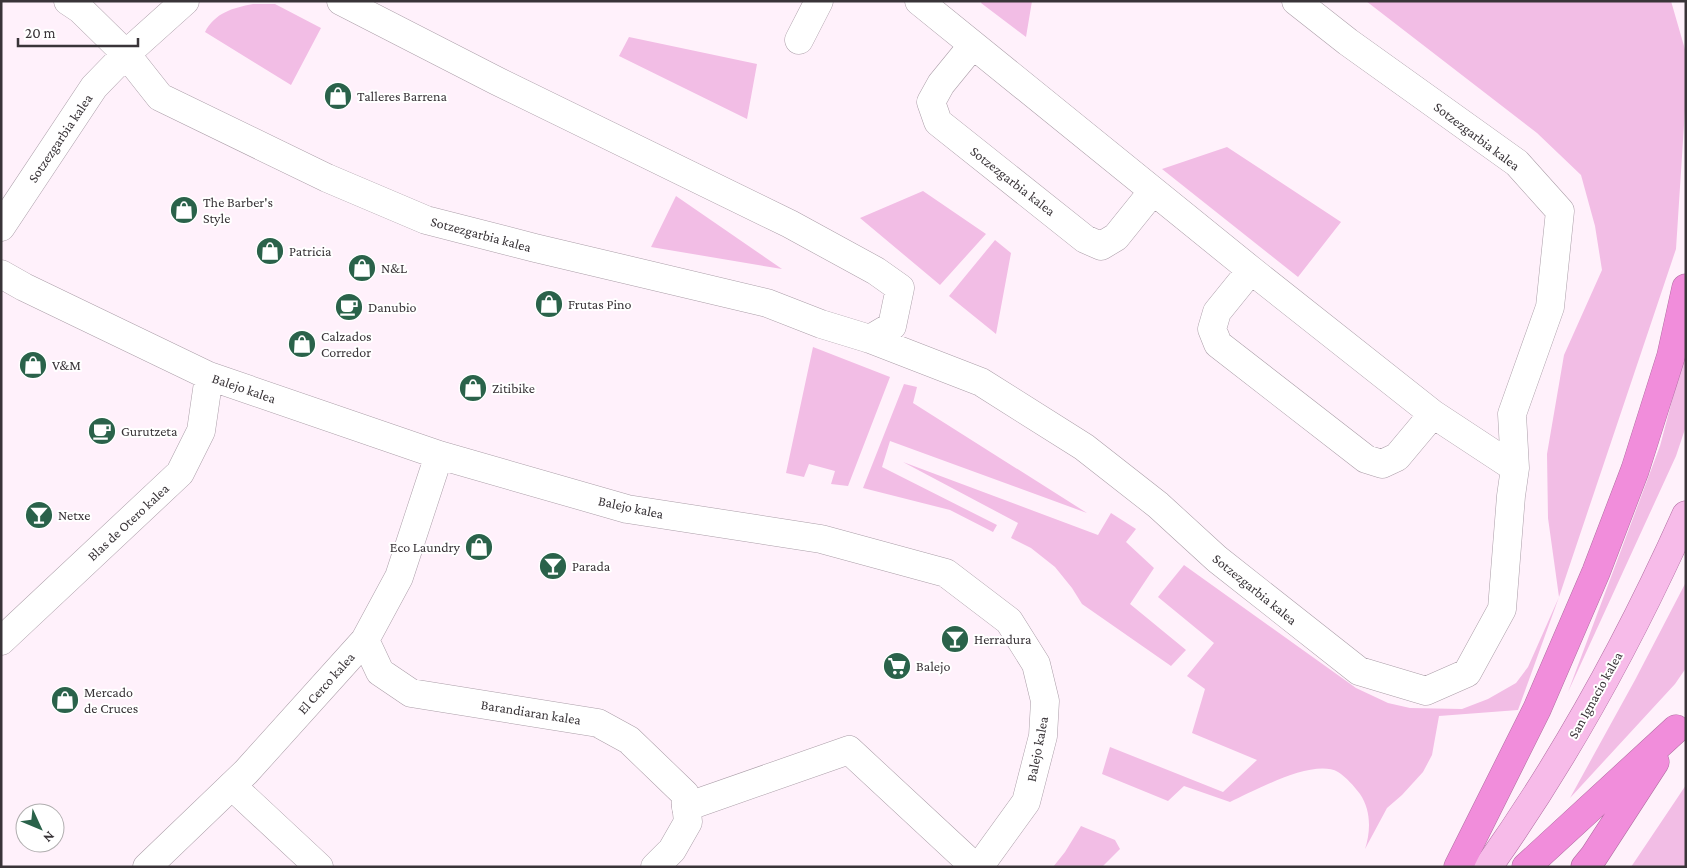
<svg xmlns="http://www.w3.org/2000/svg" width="1687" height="868" font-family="'Crimson Pro',serif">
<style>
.green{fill:#f2bde5}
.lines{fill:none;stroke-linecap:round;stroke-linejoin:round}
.pedestrian-casing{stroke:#ab9ea8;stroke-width:29}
.minor-casing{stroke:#ab9ea8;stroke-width:29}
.primary-casing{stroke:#b16ea2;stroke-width:29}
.motorway-casing{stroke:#b16ea2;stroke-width:29}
.pedestrian{stroke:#fff;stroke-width:28}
.minor{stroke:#fff;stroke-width:28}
.primary{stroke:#f7bbe9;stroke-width:28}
.motorway{stroke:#f18ddb;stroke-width:28}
.labels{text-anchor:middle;stroke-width:4;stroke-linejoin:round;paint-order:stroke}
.poi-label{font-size:14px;fill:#393438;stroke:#fff;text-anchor:start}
.street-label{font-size:14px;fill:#393438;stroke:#fff}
</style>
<rect width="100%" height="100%" fill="#fff1fb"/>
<path class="green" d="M982,1H1032L1026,37L981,3Z
M1366,1H1671L1686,53V94L1676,249L1559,597L1518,710L1439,716L1432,755L1423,772L1402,795L1387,808L1365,849C1371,831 1371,810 1360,794C1354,786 1346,777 1338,772C1313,758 1254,791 1230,802L1184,786L1168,801L1102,774L1110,747L1223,792L1257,760L1192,733L1205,689L1187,676L1214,643L1158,597L1184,565L1356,688L1388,703L1410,708L1462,709L1488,699L1516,683L1528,667L1559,597L1548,518L1547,454L1564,355L1602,270L1595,226L1581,175L1537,133Z
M253,4H275L321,28L291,85L205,32C215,13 232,8 253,4Z
M629,37L757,64L747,119L619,56Z
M1227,147L1341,222L1298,277L1162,169Z
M923,191L986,234L940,285L860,218Z
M676,196L782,269L651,247Z
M995,240L1011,253L996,334L949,296Z
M813,347L890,377L848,486L831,484L835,471L809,464L804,477L786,473Z
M1686,348V426L1676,456L1568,692L1660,446Z
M904,384L917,387L913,403L1087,513L890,441L882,467L997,525L993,532L950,510L863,488Z
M903,462L1098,535L1111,513L1136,529L1126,542L1154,568L1130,604L1186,650L1171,666L1082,604L1072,588L1055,567L1031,548L1011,538L1018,523Z
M1686,582V668L1675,684L1570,798L1635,680Z
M1686,785V867H1631Z
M1081,826L1115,840L1120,849L1102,867H1053L1065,852Z"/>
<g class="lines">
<defs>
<path id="pedestrian" d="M232,786L319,867
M686,807L849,750L975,867"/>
<path id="minor" d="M68,1L80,9L126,54L160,97L327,178L426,220L535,248L767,303L821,324L870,339L981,382L1084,447L1158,505L1217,559L1359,671L1426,691L1467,673L1502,609L1511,496L1515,468L1512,414L1550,307L1560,211L1517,163L1348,42L1296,1
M341,1L497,81L790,224L876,271L900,288L892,326L870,339
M919,1L1251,270L1433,414L1515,468
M799,40L819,1
M972,46L941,84L931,102L938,122L1085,239L1101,246L1116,237L1153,191
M1,227L94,87L126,54L185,1
M1251,270L1217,312L1212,329L1218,344L1366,459L1382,464L1397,457L1433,414
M1,274L24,287L209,376L439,455L627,509L821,539L946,573L1009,621L1036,664L1045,701L1043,736L1026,802L979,867
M365,640L380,672L411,693L598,723L629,740L685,794L688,822L672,850L655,867
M1,641L180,473L201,431L209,376
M147,867L246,772L365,640L399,577L439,455"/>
<path id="primary" d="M1488,867C1566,757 1631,638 1686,515"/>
<path id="motorway" d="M1458,867L1537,709L1596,572L1635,470L1671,356L1686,288
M1526,867L1676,729
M1585,867L1594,856L1655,762"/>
</defs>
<use href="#pedestrian" class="pedestrian-casing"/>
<use href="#minor" class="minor-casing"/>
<use href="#primary" class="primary-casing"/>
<use href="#motorway" class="motorway-casing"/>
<use href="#pedestrian" class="pedestrian"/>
<use href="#minor" class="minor"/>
<use href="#primary" class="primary"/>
<use href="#motorway" class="motorway"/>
</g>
<defs>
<symbol id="shop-disc" viewBox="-11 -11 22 22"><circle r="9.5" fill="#2a624a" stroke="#fff"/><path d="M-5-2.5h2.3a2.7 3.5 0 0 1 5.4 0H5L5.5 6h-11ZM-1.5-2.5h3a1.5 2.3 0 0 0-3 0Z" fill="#fff"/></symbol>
<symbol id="cafe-disc" viewBox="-11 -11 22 22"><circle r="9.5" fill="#2a624a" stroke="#fff"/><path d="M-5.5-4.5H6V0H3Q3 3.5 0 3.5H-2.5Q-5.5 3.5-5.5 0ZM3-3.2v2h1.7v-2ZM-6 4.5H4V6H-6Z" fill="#fff"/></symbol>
<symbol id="bar-disc" viewBox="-11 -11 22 22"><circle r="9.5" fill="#2a624a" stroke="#fff"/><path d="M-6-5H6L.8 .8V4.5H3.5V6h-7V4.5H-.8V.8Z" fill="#fff"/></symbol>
<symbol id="supermarket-disc" viewBox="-11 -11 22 22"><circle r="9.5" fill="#2a624a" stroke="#fff"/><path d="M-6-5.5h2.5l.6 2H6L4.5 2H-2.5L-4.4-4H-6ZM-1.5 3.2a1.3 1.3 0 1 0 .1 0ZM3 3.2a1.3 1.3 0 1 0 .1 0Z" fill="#fff"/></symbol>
</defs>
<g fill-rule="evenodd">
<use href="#shop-disc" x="322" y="80" width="32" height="32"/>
<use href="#shop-disc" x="168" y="194" width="32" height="32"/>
<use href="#shop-disc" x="254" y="235" width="32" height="32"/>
<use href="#shop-disc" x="346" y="252" width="32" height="32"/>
<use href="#shop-disc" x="533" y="288" width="32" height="32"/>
<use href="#cafe-disc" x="333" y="291" width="32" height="32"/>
<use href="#shop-disc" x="286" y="328" width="32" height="32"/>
<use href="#shop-disc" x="17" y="349" width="32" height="32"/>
<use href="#shop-disc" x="457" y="372" width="32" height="32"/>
<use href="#cafe-disc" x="86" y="415" width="32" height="32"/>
<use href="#bar-disc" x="23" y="499" width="32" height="32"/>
<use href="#shop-disc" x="463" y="531" width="32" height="32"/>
<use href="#bar-disc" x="537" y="550" width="32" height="32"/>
<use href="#bar-disc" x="939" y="623" width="32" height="32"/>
<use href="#supermarket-disc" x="881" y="650" width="32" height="32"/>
<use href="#shop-disc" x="49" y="684" width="32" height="32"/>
</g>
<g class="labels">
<g class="poi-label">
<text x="357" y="101">Talleres Barrena</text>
<text x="203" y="207">The Barber's<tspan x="203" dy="16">Style</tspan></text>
<text x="289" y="256">Patricia</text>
<text x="381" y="273">N&amp;L</text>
<text x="568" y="309">Frutas Pino</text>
<text x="368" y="312">Danubio</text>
<text x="321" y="341">Calzados<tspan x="321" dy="16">Corredor</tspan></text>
<text x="52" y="370">V&amp;M</text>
<text x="492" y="393">Zitibike</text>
<text x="121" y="436">Gurutzeta</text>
<text x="58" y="520">Netxe</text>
<text x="460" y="552" text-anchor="end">Eco Laundry</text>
<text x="572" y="571">Parada</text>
<text x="974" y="644">Herradura</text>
<text x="916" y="671">Balejo</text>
<text x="84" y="697">Mercado<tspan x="84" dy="16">de Cruces</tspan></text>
</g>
<g class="street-label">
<text transform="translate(1477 136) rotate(37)" y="5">Sotzezgarbia kalea</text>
<text transform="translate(60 138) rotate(-56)" y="5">Sotzezgarbia kalea</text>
<text transform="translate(1013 181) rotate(38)" y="5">Sotzezgarbia kalea</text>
<text transform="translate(481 234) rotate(15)" y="5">Sotzezgarbia kalea</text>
<text transform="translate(244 388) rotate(19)" y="5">Balejo kalea</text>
<text transform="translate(631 507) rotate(12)" y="5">Balejo kalea</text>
<text transform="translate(128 522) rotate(-43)" y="5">Blas de Otero kalea</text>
<text transform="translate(1255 589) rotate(39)" y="5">Sotzezgarbia kalea</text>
<text transform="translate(326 683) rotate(-48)" y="5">El Cerco kalea</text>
<text transform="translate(1595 695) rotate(-61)" y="5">San Ignacio kalea</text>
<text transform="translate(531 712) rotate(9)" y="5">Barandiaran kalea</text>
<text transform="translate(1037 749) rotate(-79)" y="5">Balejo kalea</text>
</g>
</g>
<rect width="1687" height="868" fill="none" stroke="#393438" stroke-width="5"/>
<g transform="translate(40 828) rotate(134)"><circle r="24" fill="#ffffff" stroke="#b0aeaf"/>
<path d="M0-4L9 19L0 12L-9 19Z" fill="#2a624a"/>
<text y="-8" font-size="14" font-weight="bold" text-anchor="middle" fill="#393438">N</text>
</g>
<path d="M18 38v8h120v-8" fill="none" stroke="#393438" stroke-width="2.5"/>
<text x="25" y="38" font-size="15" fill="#393438" stroke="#ffffff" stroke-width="4" paint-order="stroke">20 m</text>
</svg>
